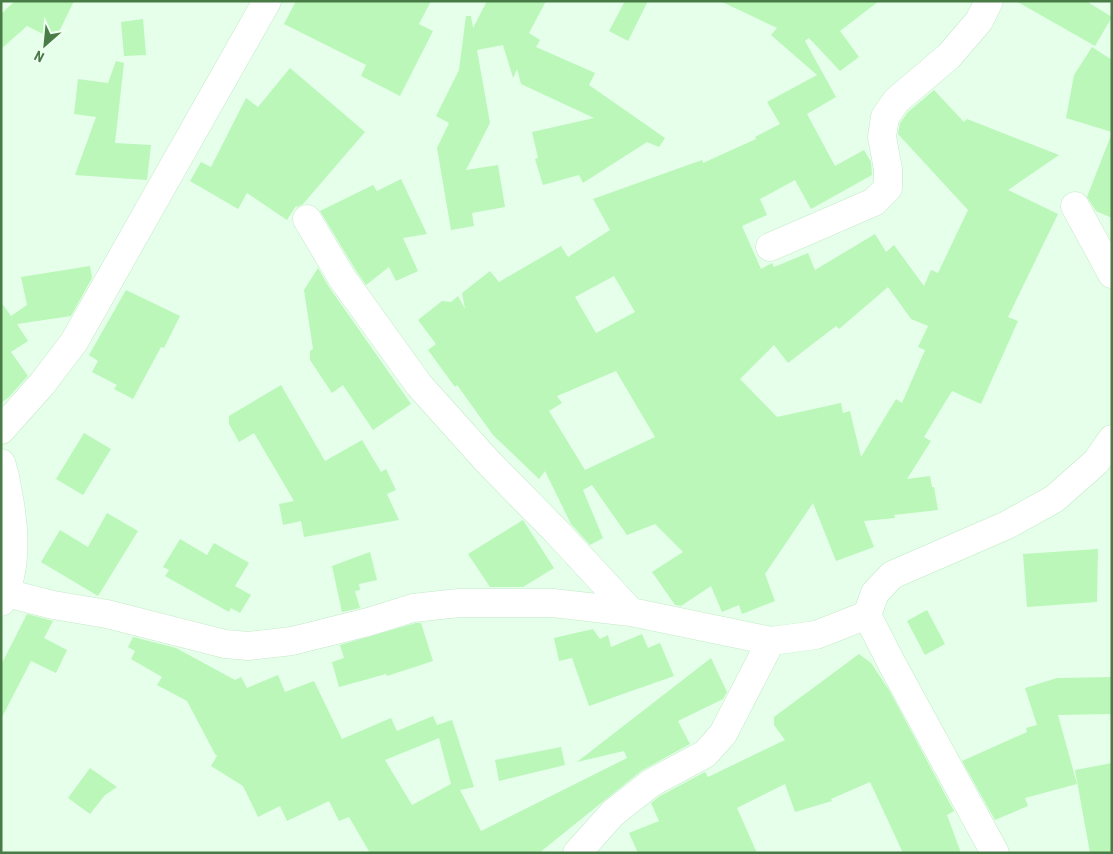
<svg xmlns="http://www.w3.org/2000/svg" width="1113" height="854" font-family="'Roboto Condensed',sans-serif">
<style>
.building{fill:#baf7b9;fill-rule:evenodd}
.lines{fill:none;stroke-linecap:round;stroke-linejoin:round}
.minor-casing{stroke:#c4eac7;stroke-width:29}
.secondary-casing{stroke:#beecc1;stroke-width:29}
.minor{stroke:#fff;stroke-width:28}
.secondary{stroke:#fff;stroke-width:28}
</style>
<rect width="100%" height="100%" fill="#e5ffea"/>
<path class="building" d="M15,1H74L55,40L27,26L1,49V14Z
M296,1H431L419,24L433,31L400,96L361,76L366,65L284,24Z
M487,1H546L529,33L540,40L536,47L595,73L589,85L665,138L659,147L647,142L583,183L579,175L543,185L535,159L538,158L532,132L594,118L521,84L517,69L513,78L503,45L477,50L490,123L466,170L498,165L505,207L472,213L474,226L451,230L437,148L449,123L436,116L459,70L466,16H471L473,28Z
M625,1H648L628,41L609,31Z
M720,1H879L840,31L859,57L840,71L809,38L805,41L836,97L807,114L835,166L864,150L871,162L872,175L811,209L795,180L760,199L767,215L742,226L761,269L772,263L774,267L808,253L815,270L875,234L886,252L894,245L924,286L931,270L938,273L968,210L898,134L900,123L908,112L934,90L964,122L967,119L1059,155L1008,190L1058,214L1008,317L1018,321L981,404L952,391L924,437L931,441L907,479L930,476L932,487H934L938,510L894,515L895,518L864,521L874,547L836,561L813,503L765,574L775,601L742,614L739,605L722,612L711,586L681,606L675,605L652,572L683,552L655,524L627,535L592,485L583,490L603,538L590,545L571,524L545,471L539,479L493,435L457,385L455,387L428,350L436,344L418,320L442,301L451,302L458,296L465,309L462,293L490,271L499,282L561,246L568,257L610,230L593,199L702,160L703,163L756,139L755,137L780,124L767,102L817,75L771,35L777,28ZM614,276L635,312L596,333L575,297ZM888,287L911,319L928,326L918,347L925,350L902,403L896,399L861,457L850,411L843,413L841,403L777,417L740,379L774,345L788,363L836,326L839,329ZM616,371L655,437L585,470L549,411L562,403L557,396Z
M1016,1H1086L1112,17L1095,46Z
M143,19L146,55L124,56L121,22Z
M1092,47L1112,60V132L1066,118L1074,75Z
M116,61L124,63L115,143L151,145L147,180L75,175L96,117L74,114L78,79L108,83Z
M290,68L365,132L303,204L297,207L296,206L287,220L247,193L238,209L190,181L201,162L211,167L246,98L258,107Z
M1110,138H1112V218L1096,211L1087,197Z
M401,179L427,234L403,238L418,271L396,281L389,267L366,285L355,269L320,211L373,185L377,191Z
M90,266L92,278L71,316L17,324L28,341L11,352L28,376L9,397L1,403V302L11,316L27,305L21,277Z
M318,268L329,287L411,404L373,430L343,385L332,393L310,360V351L313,349L304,290Z
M126,290L180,316L164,348L161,347L133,399L114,389L117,385L92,372L98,361L89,355Z
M281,385L325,461L362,440L381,472L386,469L396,490L387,494L399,520L304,537L301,521L283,525L279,504L294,501L254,433L239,442L229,424V416Z
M84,433L111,449L83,495L56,479Z
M107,513L138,531L98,596L41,562L60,530L88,547Z
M523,520L554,568L523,587H490L468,554Z
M180,539L207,555L214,543L249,563L235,586L251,595L240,613L231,608L229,612L165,576L169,570L163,567Z
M1098,549L1097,602L1027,607L1023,554Z
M370,552L377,580L359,584L360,590L355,591L360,608L342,612L332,566Z
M927,610L945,644L925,655L907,621Z
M27,614L53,621L44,638L67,650L56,673L31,661L1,719V665Z
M416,623H421L433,661L387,676L386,674L339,687L332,662L344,658L340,645Z
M593,629L600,639L608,635L611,647L642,634L648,648L660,643L674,676L589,706L572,658L559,661L554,638Z
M133,637L176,648L235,680L241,677L247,688L278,675L285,692L314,681L342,739L391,718L397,731L433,716L437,725L452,720L474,787L460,790L481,831L627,758L624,751L577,762L711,658L727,692L723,699L678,721L690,744L641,771L539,853H370L349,817L339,821L329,801L287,821L280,806L258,817L243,786L211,766L217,756L215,754L187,701L157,685L162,677L131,659L135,651L128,647ZM439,738L451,784L412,805L385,760Z
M859,654L871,663L889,690L954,811L947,815L961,853H903L870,782L831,799L832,801L795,812L785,784L737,808L757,853H638L629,833L659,821L651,803L660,796L705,772L708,777L785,740L774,725V717Z
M1112,677V714L1058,715L1077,784L1025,798L1028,806L995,820L962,761L1027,732L1026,728L1037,725L1025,688L1057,678Z
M561,747L565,765L499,781L495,760Z
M1112,763V853H1090L1075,770Z
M90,768L117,787L105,795L90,814L68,798Z"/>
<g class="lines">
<defs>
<path id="minor" d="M1075,206L1112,274
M307,219L342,278L419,385L489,463L556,531L631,612
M770,247L874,202L888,188V169L882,137L885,117L896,101L949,56L979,21L989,1
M1,430L42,384L74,342L267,1
M1,463C5,472 6,483 8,493C15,528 18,569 1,602
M6,593L53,605L107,614L225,644L248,646L292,641L368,622L413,608L459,603H553L631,612L771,641L816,635L867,615
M577,853L613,813L651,783L705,754L723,734L771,641"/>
<path id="secondary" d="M995,853L892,664L867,615L875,593L892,575L1007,525L1054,499L1096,462L1112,439"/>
</defs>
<use href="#minor" class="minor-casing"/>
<use href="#secondary" class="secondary-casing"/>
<use href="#minor" class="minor"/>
<use href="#secondary" class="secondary"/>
</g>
<rect width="1113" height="854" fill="none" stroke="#497b47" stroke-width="5"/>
<g transform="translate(45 45) rotate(207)" stroke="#eefff1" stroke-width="4" paint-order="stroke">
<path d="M0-4L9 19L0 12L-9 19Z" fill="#497b47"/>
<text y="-8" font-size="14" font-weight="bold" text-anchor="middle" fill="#497b47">N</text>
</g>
</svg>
